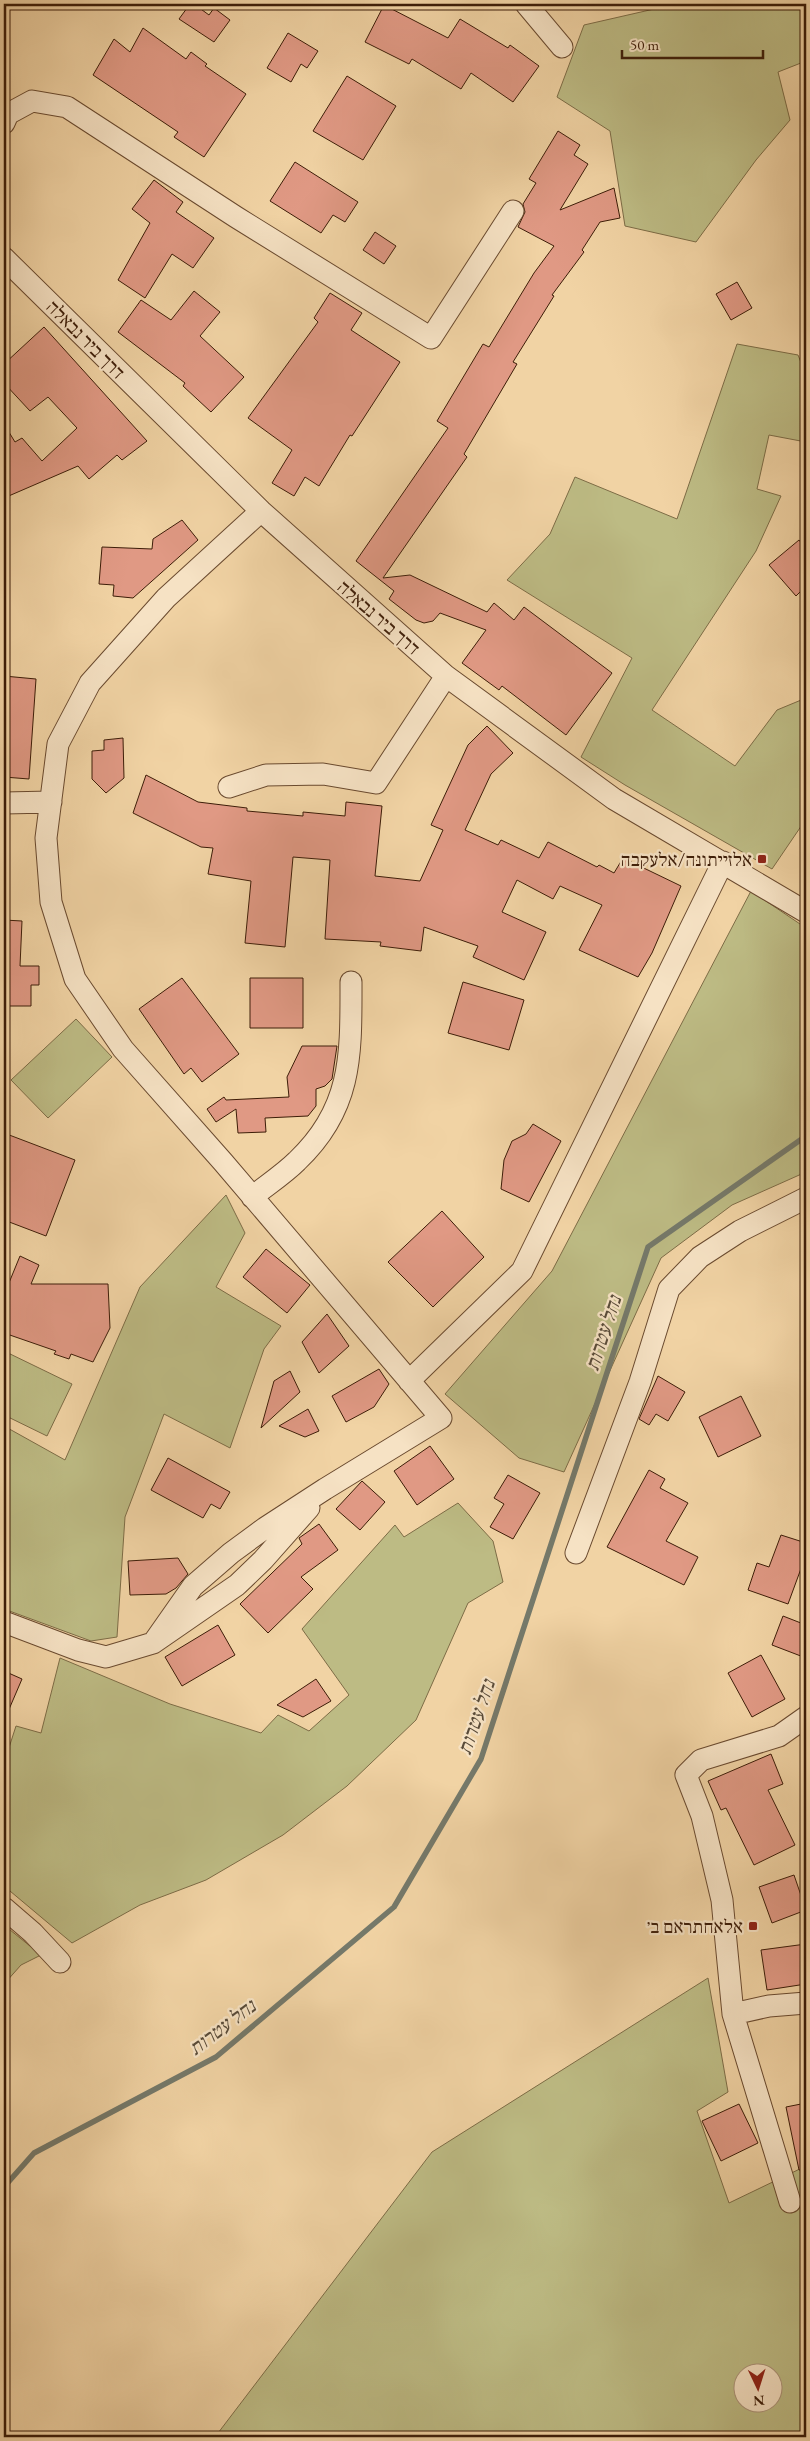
<svg xmlns="http://www.w3.org/2000/svg" width="810" height="2441" font-family="'EB Garamond','Frank Ruhl Libre',serif">
<style>
.green{fill:#bdbb84;stroke:#7d6c46;fill-rule:evenodd}
.lines{fill:none;stroke-linecap:round;stroke-linejoin:round}
.stream{stroke:#75796a;stroke-width:5.5}
.building{fill:#e09984;stroke:#3d1d08}
.minor-casing{stroke:#6a4a2f;stroke-width:23}
.minor{stroke:#f6e2c4;stroke-width:21}
.poi-dot{fill:#8f2418;stroke:#f6e2c4;stroke-width:2}
.labels{text-anchor:middle;stroke-width:4.5;stroke-linejoin:round;paint-order:stroke}
.street-label{font-size:19px;fill:#3d1d08;stroke:#f6e2c4}
.poi-label{font-size:19px;fill:#3d1d08;stroke:#f6e2c4;text-anchor:end}
.water-label{font-size:20px;font-style:italic;fill:#594b39;stroke:#f6e2c4}
</style>
<rect width="100%" height="100%" fill="#f1d3a4"/>
<filter id="stains"><feTurbulence type="fractalNoise" baseFrequency=".004" numOctaves="4"/><feColorMatrix values="0 0 0 0 .2 0 0 0 0 .09 0 0 0 0 .02 0 0 0 .5 -.17"/></filter>
<radialGradient id="worn" r=".72"><stop offset=".6" stop-color="#630" stop-opacity="0"/><stop offset="1" stop-color="#630" stop-opacity=".3"/></radialGradient>
<path class="green" d="M676,4H806V61L778,72L790,120L756,160L696,242L625,226L610,131L557,97L584,25Z
M737,344L798,355L806,375V442L769,435L757,489L781,496L756,551L652,710L735,766L777,710L806,698V819L772,869L625,785L581,757L632,658L507,580L550,534L575,477L677,519Z
M751,891L806,928V1172L732,1205L661,1258L564,1472L519,1458L445,1394L552,1271Z
M76,1019L112,1057L48,1118L11,1080Z
M226,1195L245,1233L216,1287L281,1326L264,1349L230,1448L164,1414L125,1517L117,1637L91,1641L4,1609V1426L65,1460L140,1287Z
M4,1351L72,1384L47,1436L4,1415Z
M458,1503L493,1541L503,1582L468,1603L416,1720L347,1786L283,1835L206,1880L140,1905L72,1943L4,1886V1763L16,1726L41,1733L60,1658L170,1704L261,1733L278,1715L309,1731L349,1695L302,1629L395,1525L404,1537Z
M4,1925L41,1955L21,1965L5,1983Z
M708,1978L728,2092L697,2111L729,2203L806,2166V2437H215L432,2152ZM742,2374H772V2404H742Z"/>
<g class="lines">
<path class="stream" d="M4,2187L34,2153L216,2057L394,1907L481,1759L648,1247L806,1136"/>
</g>
<path class="building" d="M190,4H194L209,15L214,8L230,20L214,42L179,19Z
M384,5L448,38L460,19L508,48L510,45L539,66L513,102L471,73L461,89L412,59L409,64L365,42Z
M143,28L186,59L191,52L207,64L205,66L246,94L204,157L174,137L178,132L93,75L114,39L130,52Z
M288,33L318,51L307,68L301,64L291,82L267,68Z
M347,76L396,106L363,160L313,131Z
M558,131L580,145L574,155L588,164L560,210L614,188L620,218L600,222L582,250L584,252L552,295L554,296L513,362L517,364L464,454L467,457L383,578L410,575L487,612L494,603L514,620L524,607L612,673L566,735L502,686L499,690L462,663L486,630L440,613L433,621L424,623L416,620L389,599L394,591L356,561L448,428L437,421L483,344L489,347L534,273L554,246L518,227L525,212L523,204L536,183L529,179Z
M295,162L358,202L345,222L333,215L321,233L270,201Z
M154,180L183,202L176,212L214,238L193,268L172,254L145,298L118,280L150,223L132,209Z
M375,232L396,246L384,264L363,250Z
M737,282L752,308L731,320L716,294Z
M194,291L220,312L200,336L244,377L211,412L183,386L185,383L118,332L141,300L171,320Z
M330,293L362,313L351,330L400,362L352,436L350,435L319,486L305,477L294,496L272,483L292,450L248,418L318,322L314,318Z
M44,327L147,441L122,460L117,455L89,479L78,466L4,498V424L15,442L22,438L42,461L77,428L48,397L30,411L4,383V364Z
M182,520L198,540L133,598L113,596L114,585L99,584L102,547L152,549L153,539Z
M799,540L806,549V586L796,596L769,565Z
M4,676L36,679L29,779L4,777Z
M487,726L513,753L491,774L465,830L498,845L501,840L539,858L548,842L597,867L599,865L614,873L623,858L681,886L652,953L638,977L579,950L602,905L560,886L553,899L517,880L502,912L546,932L524,980L473,957L478,946L424,927L421,951L380,946L381,942L325,939L330,860L293,857L285,947L245,943L251,881L208,874L213,848L201,847L133,813L146,775L198,802L247,808V811L303,816V812L345,816L346,802L382,806L375,876L420,881L443,830L431,825L468,745Z
M123,738L124,778L106,793L92,779V751L104,750V740Z
M4,920L22,921L20,966H39V985H31V1006H4Z
M182,978L239,1054L202,1082L191,1068L184,1074L139,1009Z
M250,978H303V1028H250Z
M463,982L524,1000L509,1050L448,1033Z
M302,1046H337L332,1079L325,1086L316,1089V1106L308,1116L265,1118L266,1132L238,1133L236,1109L216,1122L207,1109L224,1097L226,1100L289,1097L287,1077Z
M533,1124L561,1141L529,1202L501,1189L504,1160L512,1141L526,1134Z
M4,1133L75,1160L46,1236L4,1220Z
M442,1211L484,1257L433,1307L388,1262Z
M266,1249L310,1285L287,1313L243,1277Z
M20,1256L39,1265L31,1284H108L110,1328L93,1362L71,1354L69,1359L54,1354L56,1351L4,1333V1295Z
M327,1314L349,1346L319,1373L302,1342Z
M379,1369L389,1384L374,1407L346,1422L332,1396Z
M290,1371L300,1392L261,1428L274,1381Z
M658,1376L685,1392L668,1421L656,1414L649,1425L639,1419Z
M741,1396L761,1436L718,1457L699,1417Z
M308,1409L319,1431L305,1437L279,1426Z
M430,1446L454,1479L417,1505L394,1471Z
M168,1458L230,1492L220,1509L211,1504L203,1518L151,1490Z
M649,1470L665,1479L660,1488L688,1503L666,1541L698,1557L684,1585L607,1547Z
M508,1475L540,1493L513,1539L490,1527L504,1504L494,1498Z
M362,1481L385,1502L360,1530L336,1509Z
M319,1524L338,1550L301,1577L313,1589L268,1633L240,1604L302,1544L299,1538Z
M781,1535L806,1543V1555L788,1604L748,1590L757,1563L769,1567Z
M178,1558L188,1574L176,1588L166,1594L130,1595L128,1561Z
M783,1616L806,1625V1658L772,1645Z
M218,1625L235,1655L182,1686L165,1657Z
M761,1655L785,1699L752,1717L728,1673Z
M4,1671L22,1679L4,1721Z
M316,1679L331,1701L303,1717L277,1705Z
M771,1754L783,1784L768,1790L795,1845L754,1865L726,1808L721,1810L708,1781Z
M794,1875L806,1910L772,1923L759,1887Z
M806,1944V1984L767,1990L761,1950Z
M806,2103V2170H799L786,2107Z
M739,2104L758,2143L721,2161L702,2121Z"/>
<g class="lines">
<defs>
<path id="minor" d="M526,4L562,47
M4,123L8,114L32,101L67,107L236,217L431,338L513,211
M4,258L261,511L446,676L614,799L806,912
M229,787L266,775L323,774L376,783L446,676
M4,803L51,802
M252,1197C267,1185 284,1174 297,1161C353,1108 351,1054 351,982
M409,1381L522,1271L723,862
M576,1553L640,1382L669,1289L700,1257L740,1231L806,1198
M4,1622L78,1650L106,1657L153,1643L237,1585L263,1560L309,1508
M153,1643L193,1586L231,1553L265,1528L325,1489L441,1418L223,1162L123,1049L75,979L51,902L46,838L58,744L90,683L166,598L261,511
M4,1908L33,1933L60,1962
M733,2014L769,2006L806,2003
M790,2202L733,2014L722,1900L702,1816L686,1775L701,1760L779,1736L806,1717"/>
</defs>
<use href="#minor" class="minor-casing"/>
<use href="#minor" class="minor"/>
</g>
<g class="poi-dot">
<rect x="757" y="854" width="10" height="10" rx="2.5"/>
<rect x="748" y="1921" width="10" height="10" rx="2.5"/>
</g>
<g class="labels">
<g class="street-label">
<text transform="translate(86 339) rotate(45)" y="7">דרך ביר נבאלה</text>
<text transform="translate(379 617) rotate(41)" y="7">דרך ביר נבאלה</text>
</g>
<g class="poi-label">
<text x="752" y="866">אלזייתונה/אלעקבה</text>
<text x="743" y="1933">אלאחתראם ב׳</text>
</g>
<g class="water-label">
<text transform="translate(603 1333) rotate(-72)" y="7">נחל עטרות</text>
<text transform="translate(476 1717) rotate(-71)" y="7">נחל עטרות</text>
<text transform="translate(222 2027) rotate(-37)" y="7">נחל עטרות</text>
</g>
</g>
<rect width="810" height="2441" fill="none" stroke="#f1d3a4" stroke-width="20"/>
<rect x="5" y="5" width="800" height="2431" fill="none" stroke="#3d1d08" stroke-width="2.5"/>
<rect x="10" y="10" width="790" height="2421" fill="none" stroke="#3d1d08"/>
<g transform="translate(758 2388) rotate(176)"><circle r="24" fill="#f6e2c4" stroke="#ac9379"/>
<path d="M0-4L9 19L0 12L-9 19Z" fill="#8f2418"/>
<text y="-8" font-size="14" font-weight="bold" text-anchor="middle" fill="#3d1d08">N</text>
</g>
<path d="M622 50v8h141v-8" fill="none" stroke="#3d1d08" stroke-width="2.5"/>
<text x="630" y="50" font-size="15" fill="#3d1d08" stroke="#f6e2c4" stroke-width="4" paint-order="stroke">50 m</text>
<rect width="100%" height="100%" filter="url(#stains)"/>
<rect width="100%" height="100%" fill="url(#worn)"/>
</svg>
